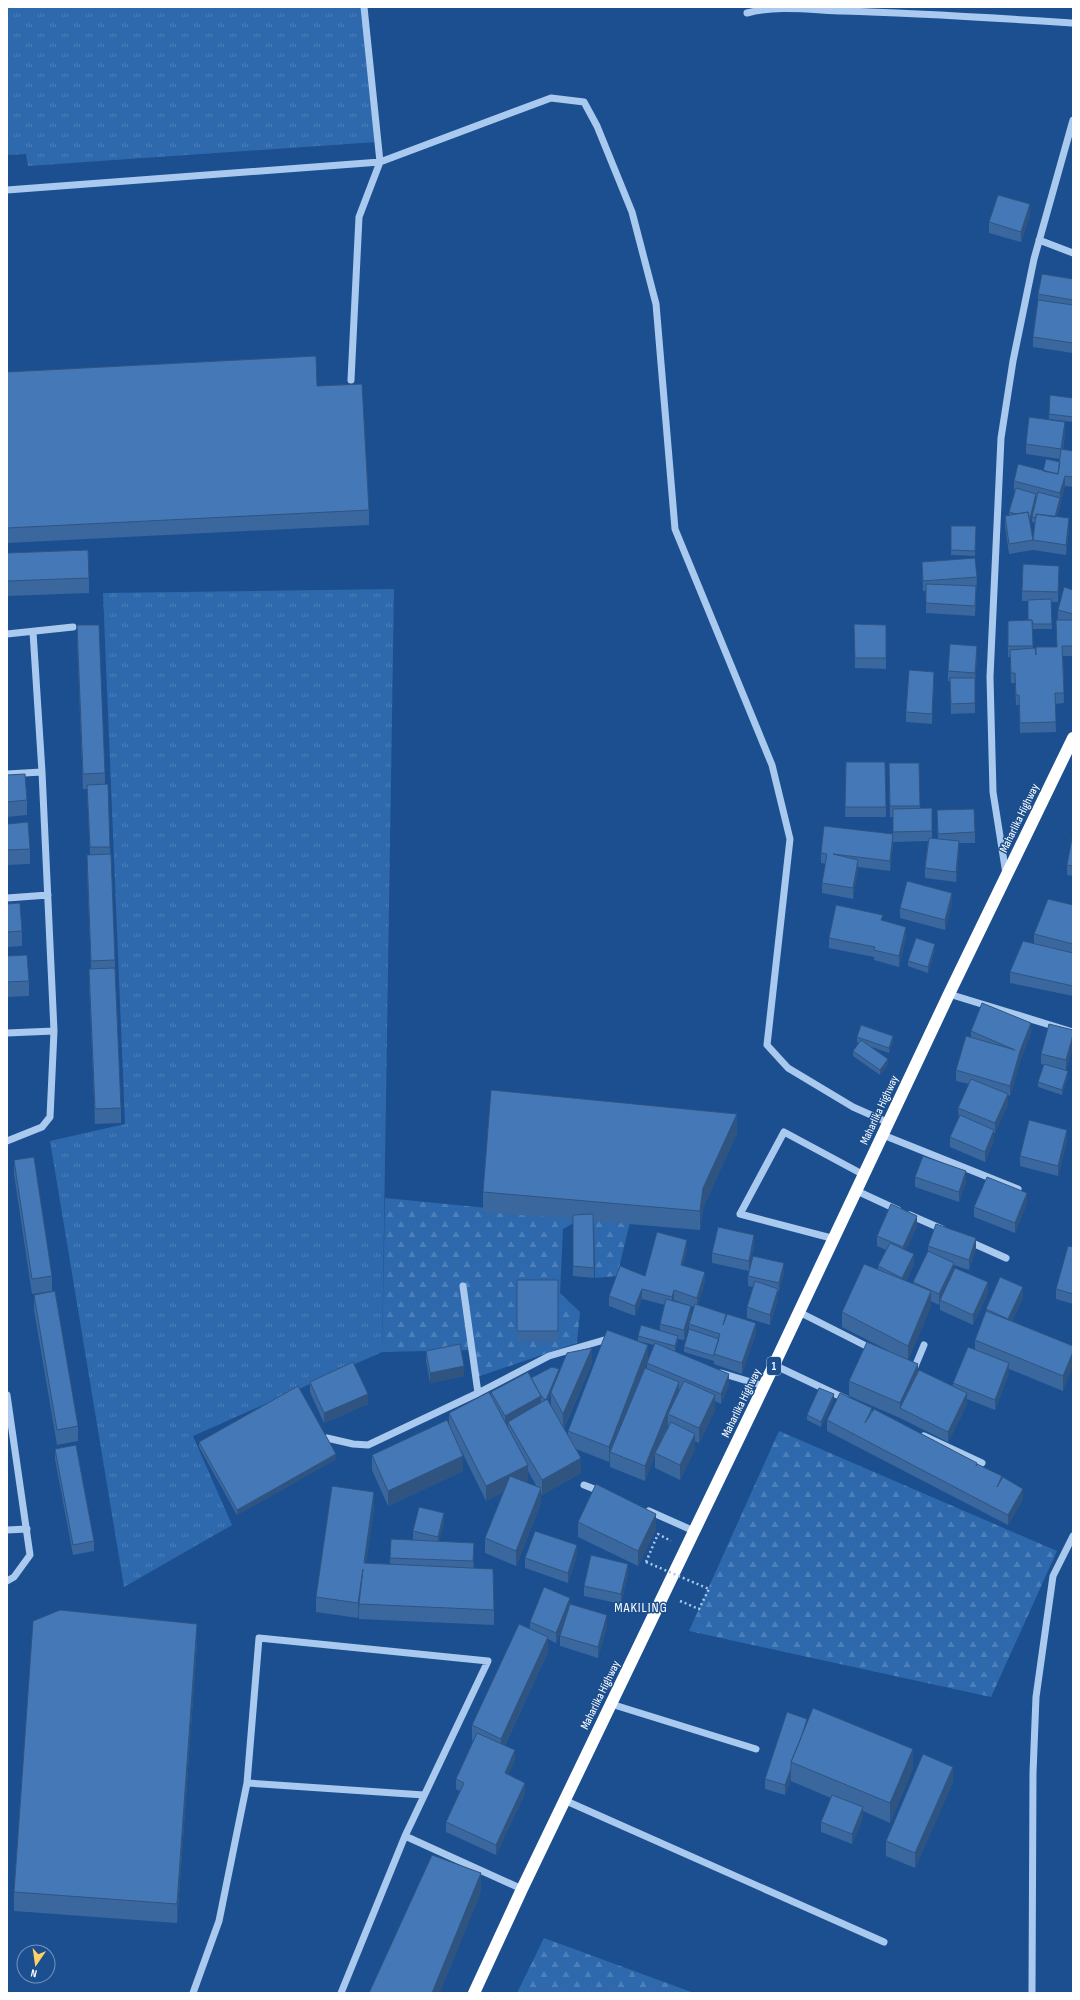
<svg xmlns="http://www.w3.org/2000/svg" width="1080" height="2000" font-family="'Sofia Sans Condensed',sans-serif">
<style>
.grass{fill:url(#grass-tufts)}
.forest{fill:url(#forest-firs)}
.lines{fill:none;stroke-linecap:round;stroke-linejoin:round}
.path{stroke:#a9c9ee;stroke-width:2.5;stroke-dasharray:2 3;stroke-linecap:butt}
.minor{stroke:#a9c9ee;stroke-width:7}
.highway{stroke:#fff;stroke-width:12}
.path-bridge{stroke:#a9c9ee;stroke-width:2.5;stroke-dasharray:2 3;stroke-linecap:butt}
.wall{fill:#3a679d;fill-rule:evenodd}
.shaded-wall{fill:#305480}
.building{fill:#4478b7;stroke:#305480}
.labels{text-anchor:middle;stroke-width:3;stroke-linejoin:round;paint-order:stroke}
.shield{fill:#1b4f8f;stroke:#bbcadd;stroke-width:1}
.shield-label{font-size:11px;font-weight:bold;fill:#fff}
.street-label{font-size:12px;fill:#fff;stroke:#1b4f8f}
.quarter-label{font-size:14px;letter-spacing:1px;fill:#fff;stroke:#1b4f8f}
</style>
<defs>
<pattern id="grass-tufts" width="24" height="20" patternUnits="userSpaceOnUse"><rect width="24" height="20" fill="#2e69ad"/><path d="M3 7l-1-3M5 7V3M7 7l1-3M15 17l-1-3M17 17v-4M19 17l1-3" fill="none" stroke="#4d80b9"/></pattern>
<pattern id="forest-firs" width="22" height="20" patternUnits="userSpaceOnUse"><rect width="22" height="20" fill="#2e69ad"/><path d="M5 1l3.5 6h-7zM16 11l3.5 6h-7z" fill="#4d80b9"/></pattern>
</defs>
<rect width="100%" height="100%" fill="#1b4f8f"/>
<path class="grass" d="M7,7H363L377,142L28,166L26,154L7,155Z
M394,589L382,1352L193,1436L232,1525L124,1587L50,1141L125,1124L103,593Z"/>
<path class="forest" d="M385,1198L538,1213L631,1218L617,1276L595,1278L594,1224L574,1223L563,1229L560,1293L580,1312L577,1343L477,1377L473,1350L382,1352Z
M779,1431L1057,1551L991,1697L689,1631Z
M544,1938L694,1993H517Z"/>
<g class="lines">
<path class="path" d="M646,1562L658,1534L671,1541
M680,1601L699,1609L709,1589"/>
<path class="minor" d="M747,13C777,5 812,10 843,11C920,13 996,18 1073,23
M7,190L380,162L551,98L584,102L597,126L632,212L656,304L675,529L772,765L790,839L767,1045L788,1068L853,1107L889,1123
M1039,240L1073,253
M351,380L359,217L380,162L364,7
M7,634L73,627
M7,774L42,772
M1006,874L993,792L990,677L1001,438L1013,361L1034,259L1073,120
M7,898L48,895
M949,994L1073,1032
M7,1033L54,1031
M883,1135L1018,1189
M7,1141L42,1127L50,1117L54,1031L42,772L33,632
M857,1191L898,1210
M910,1215L942,1229
M835,1239L740,1214L784,1132L864,1175
M968,1241L1006,1258
M463,1286L478,1393
M799,1312L872,1349
M774,1365L846,1399
M912,1369H914L924,1345
M721,1373L764,1386
M7,1395L30,1555L14,1577L7,1581
M924,1436L982,1463
M327,1438L353,1444L368,1445L478,1393L549,1356L611,1338
M584,1485L602,1492
M649,1511L694,1531
M7,1530L27,1529
M611,1704L756,1749
M247,1783L424,1795
M564,1800L884,1942
M405,1836L522,1889
M193,1993L219,1921L247,1783L259,1638L488,1661L405,1836L341,1993
M1032,1993L1033,1773L1036,1697L1053,1576L1073,1536"/>
<path class="highway" d="M474,1993L522,1889L774,1365L949,994L1073,738"/>
<path class="path-bridge" d="M646,1562L709,1589"/>
</g>
<path class="wall" d="M1073,162V177H1072V167Z
M1030,215L1021,242L989,233V222Z
M1073,279V353L1033,347V337L1038,300V294Z
M7,372L317,386L369,510V525L7,543Z
M1073,398V422L1049,419V414Z
M1065,432L1063,450L1073,451V487L1065,486L1057,517L1069,529L1066,555L1033,550L1009,554L1005,526V516L1009,515V512L1015,491H1014V481L1043,471L1060,462V459L1026,454V444ZM1036,497H1037L1032,517V522L1035,523L1033,540L1030,522L1036,499Z
M951,526H976L975,556L951,555Z
M7,553L89,578V593L7,596Z
M922,562L977,577L975,616L926,613V591H923Z
M1059,566L1058,602H1051L1052,629H1033V648L1036,654L1057,647L1058,610L1073,590V656H1063L1064,703L1055,704L1056,732L1020,733L1019,705H1016L1015,683H1011L1010,657H1008V621L1028,620V601H1022V591Z
M854,624L886,625V669L855,668Z
M77,625L105,773V784L110,847L121,1108V1123L95,1124L89,984V969H91L87,870V855H90L87,789H83L77,640Z
M977,656L975,683V713L951,714L950,681H948V671Z
M934,682L932,724L906,722V712Z
M846,762L886,807V817H845Z
M919,763L920,808H932V838L938,839L937,810L975,832V843H959V851L956,882L925,878V868L928,841L893,842V817H890L889,773Z
M7,775L27,800V815L7,817Z
M7,824L30,849V864L7,865Z
M1073,833V876L1067,875V865Z
M893,844L890,871L858,867L853,899L822,893V883L826,864L821,863V853Z
M952,903L945,930L900,918V908Z
M7,904L22,931V946L7,947Z
M1073,905V996L1010,983V972L1034,943V934Z
M883,921L906,937L899,967L874,960V957L829,948V938Z
M935,949L928,973L908,966V961Z
M7,956L29,981V996L7,997Z
M1073,1030V1045L1066,1071L1068,1076L1062,1095L1038,1087V1082L1044,1065L1041,1064V1054Z
M971,1031L1031,1033L1020,1061L1010,1096L1008,1095V1104L995,1133H994V1140L985,1162L950,1147V1137L959,1118L958,1108L969,1084L956,1081V1070L971,1037Z
M857,1037L893,1041L889,1053L872,1047L888,1064L880,1075L853,1056V1051L859,1043L857,1042Z
M737,1133L703,1208L700,1230L593,1221L594,1278L573,1276V1219L483,1212V1192Z
M1067,1140L1058,1176L1020,1166V1156Z
M14,1160L52,1276V1291L32,1294L14,1174Z
M915,1177L966,1181L959,1202L915,1187Z
M1027,1203L1015,1233L974,1217V1207Z
M917,1226L906,1250L914,1264L906,1281L913,1284V1282L928,1251V1246L976,1248L969,1270L954,1265V1269L988,1293L973,1325L940,1310V1302L939,1305L931,1301V1306L908,1360L918,1373L953,1386V1383L975,1349V1340L986,1312V1309L1023,1297L1012,1321L1073,1346L1063,1391L1009,1369V1373L995,1410L967,1399V1404L948,1442L900,1418L849,1396V1381L889,1351L842,1327V1312L878,1270V1266L886,1250L877,1246V1236Z
M754,1245L749,1271L712,1263V1253Z
M1073,1247V1304L1056,1299V1289Z
M687,1250L683,1265L705,1282L698,1305L726,1317L756,1333L742,1374L714,1364V1361L684,1352V1347L689,1329V1324L694,1307L674,1300L673,1301L691,1316L684,1340L678,1339V1341L675,1351L729,1385L721,1404L715,1401V1410L699,1443L695,1441V1449L680,1480L655,1468V1455L645,1481L610,1467V1460L609,1462L576,1449L581,1473L542,1495L541,1493V1503L516,1566L485,1553V1538L503,1492L486,1501L461,1450L463,1471L388,1506L372,1470V1455L449,1426V1413L491,1396V1392L531,1378L559,1374L592,1363L564,1428L568,1435V1431L648,1360L654,1345L638,1341V1336L660,1330V1324L665,1305L642,1299L635,1316L609,1306V1296L645,1276ZM647,1363V1369L645,1368ZM551,1393V1406L548,1400ZM668,1424V1427L662,1440ZM528,1471L537,1487L524,1482L528,1480Z
M784,1273L778,1293V1299L770,1325L747,1318V1307L753,1287L748,1286V1276Z
M517,1280H558V1342L517,1341Z
M34,1295L78,1426V1441L57,1445L34,1310Z
M426,1351L464,1376L430,1383L426,1361Z
M310,1382L368,1404L324,1423L310,1392Z
M834,1399L821,1427L807,1420V1415Z
M872,1411L977,1464L1002,1479L1023,1499L1008,1525L827,1431V1420Z
M199,1442L336,1459L237,1515L199,1447Z
M55,1449L94,1541V1551L73,1555L55,1459Z
M374,1507L366,1563L390,1564V1558L413,1540V1531L444,1523L439,1541L474,1558V1568L494,1610V1625L359,1619V1610L358,1618L316,1612V1597Z
M578,1522L656,1529L638,1566L578,1537Z
M577,1555L568,1583L525,1568V1558Z
M628,1574L621,1604L584,1596V1586Z
M570,1604L607,1625L598,1658L560,1646V1636L565,1621L556,1643L548,1639V1652L505,1745L515,1760L508,1775L525,1793L496,1855L446,1832V1822L460,1791L456,1789V1779L473,1741L472,1740V1725L530,1629V1622Z
M197,1643L177,1923L14,1911V1892Z
M807,1723L913,1768L890,1823L863,1811V1818L852,1844L821,1832V1822L831,1798L791,1781V1778L785,1795L765,1789V1779Z
M953,1782L915,1868L886,1856V1841Z"/>
<path class="shaded-wall" d="M1030,204V215L1021,242V232Z
M1065,422V432L1061,460V449Z
M1065,476V486L1054,527V522L1060,498V493Z
M1036,494V499L1030,523V518Z
M1069,518V529L1066,555V545Z
M976,586V596L975,616V606Z
M977,646V656L975,683V673Z
M934,672V682L932,724V714Z
M893,834V844L890,871V861Z
M959,841V851L956,882V872Z
M858,860V870L853,899V888Z
M952,893V903L945,930V920Z
M906,927V937L899,967V956Z
M935,944V949L928,973V967Z
M1031,1023V1033L1020,1061L1010,1096V1086L1020,1051Z
M1073,1035V1045L1066,1071V1060Z
M893,1036V1041L889,1053V1048Z
M888,1059V1064L880,1075V1070Z
M1068,1071V1076L1062,1095V1090Z
M1008,1094V1104L995,1133V1123Z
M737,1114V1133L703,1208L700,1230V1211L703,1188Z
M994,1130V1140L985,1162V1152Z
M1067,1130V1140L1058,1176V1166Z
M966,1171V1181L959,1202V1192Z
M1027,1193V1203L1015,1233V1223Z
M917,1216V1226L903,1257V1247Z
M754,1235V1245L749,1271V1261Z
M976,1238V1248L969,1270V1260Z
M687,1240V1250L681,1275V1265Z
M914,1254V1264L902,1288V1278Z
M784,1263V1273L779,1293V1283Z
M954,1263V1273L940,1300L939,1305V1294Z
M705,1272V1282L697,1308V1298Z
M988,1282V1293L973,1325V1315Z
M1023,1287V1297L1008,1329V1319Z
M642,1289V1299L635,1316V1306Z
M778,1289V1299L770,1325V1315Z
M674,1290V1300L672,1307V1297Z
M931,1291V1306L908,1361V1346Z
M691,1306V1316L684,1340V1330Z
M756,1323V1333L742,1374V1363Z
M678,1336V1341L675,1351V1346Z
M648,1345V1360L613,1453L610,1452V1460L609,1462V1447Z
M592,1348V1363L563,1429V1414Z
M1073,1352V1367L1063,1391V1376Z
M1009,1363V1373L995,1410V1400Z
M918,1364V1379L900,1408V1403Z
M464,1366V1376L430,1383V1373Z
M559,1369V1374L545,1406V1401Z
M729,1374V1385L721,1404V1394Z
M679,1382V1397L668,1414V1424L656,1453H655V1455L645,1481V1466Z
M967,1393V1404L948,1442V1432Z
M368,1394V1404L324,1423V1413Z
M834,1394V1399L821,1427V1422Z
M715,1395V1410L699,1443V1428Z
M541,1396V1411L508,1422V1429L505,1431V1416Z
M695,1434V1449L680,1480V1465Z
M336,1454V1459L237,1515V1510Z
M463,1456V1471L388,1506V1491Z
M581,1458V1473L542,1495V1480Z
M528,1465V1480L486,1501V1486Z
M541,1488V1503L516,1566V1551Z
M1023,1489V1499L1008,1525V1515Z
M374,1492V1507L364,1578V1563Z
M444,1513V1523L438,1547V1537Z
M656,1514V1529L638,1566V1551Z
M474,1543V1558L473,1576V1561Z
M577,1545V1555L568,1583V1573Z
M628,1564V1574L621,1604V1594Z
M363,1569L359,1610L358,1618V1603Z
M570,1598V1608L556,1643V1633Z
M607,1615V1625L598,1658V1647Z
M197,1624V1643L177,1923V1904Z
M548,1637V1652L501,1753V1739Z
M913,1749V1768L890,1823V1803Z
M515,1750V1760L505,1783V1773Z
M953,1767V1782L915,1868V1853Z
M791,1768V1778L785,1795V1785Z
M525,1783V1793L496,1855V1845Z
M863,1807V1818L852,1844V1834Z
M481,1873V1893L440,1993H432Z"/>
<path class="building" d="M998,195L1030,204L1021,232L989,222Z
M1042,274L1073,279V300L1038,294Z
M1038,300L1073,305V343L1033,337Z
M316,356L317,386L362,384L369,510L7,528V372Z
M1050,395L1073,398V417L1049,414Z
M1029,417L1065,422L1061,449L1026,444Z
M1061,449L1073,451V477L1065,476L1060,493L1014,481L1018,464L1058,474Z
M1046,459L1060,462L1058,474L1043,471Z
M1016,488L1036,494L1030,518H1029L1028,512L1016,514L1009,512Z
M1038,492L1060,498L1055,517L1036,514V518L1032,517Z
M1028,512L1033,540L1036,514L1069,518L1066,545L1033,540L1009,544L1005,516Z
M951,526H976L975,551L951,550Z
M88,550L89,578L7,581V553Z
M975,558L977,577L923,581L922,562Z
M1023,564L1059,566L1058,592L1022,591Z
M926,584L976,586L975,606L926,603Z
M1064,587L1073,590V614L1058,610Z
M1051,599L1052,624H1033L1032,620H1028V600Z
M1032,620L1033,646H1008V621Z
M1056,620H1073V646H1062L1064,693H1055L1056,722L1020,723L1019,695H1016L1015,673H1011L1010,650L1035,648L1036,655V647H1057Z
M854,624L886,625V658H855Z
M77,625H99L105,773L83,774Z
M950,644L977,646L975,673L948,671Z
M909,670L934,672L932,714L906,712Z
M950,678H975V703L951,704Z
M846,762H885L886,807H845Z
M889,763H919L920,806H890Z
M25,774L27,800L7,802V775Z
M108,784L110,847H90L87,785Z
M932,808V831L893,832V809Z
M974,809L975,832L938,834L937,810Z
M28,822L30,849L7,850V824Z
M824,826L893,834L890,861L833,854L858,860L853,888L822,883L827,854L821,853Z
M1073,833V866L1067,865Z
M929,838L959,841L956,872L925,868Z
M111,854L115,960L91,961L87,855Z
M907,881L952,893L945,920L900,908Z
M1048,899L1073,905V944L1034,934Z
M20,903L22,931L7,932V904Z
M836,905L883,915L881,920L906,927L899,956L874,950L875,947L829,938Z
M916,938L935,944L928,967L908,961Z
M1023,941L1073,953V986L1010,972Z
M27,955L29,981L7,982V956Z
M115,968L121,1108L95,1109L89,969Z
M982,1003L1031,1023L1020,1051L1010,1086L956,1070L966,1036L1015,1050L971,1031Z
M1049,1024L1073,1030V1035L1066,1060L1041,1054Z
M861,1025L893,1036L889,1048L857,1037Z
M861,1040L888,1059L880,1070L853,1051Z
M1044,1064L1068,1071L1062,1090L1038,1082Z
M971,1079L1008,1094L995,1123L958,1108Z
M491,1090L737,1114L703,1188L700,1211L483,1192Z
M960,1115L994,1130L985,1152L950,1137Z
M1029,1120L1067,1130L1058,1166L1020,1156Z
M923,1156L966,1171L959,1192L915,1177Z
M34,1157L52,1276L32,1279L14,1160Z
M987,1177L1027,1193L1015,1223L974,1207Z
M891,1204L917,1216L903,1247L877,1236Z
M593,1214L594,1268L573,1266V1215Z
M936,1224L976,1238L969,1260L928,1246Z
M718,1227L754,1235L749,1261L712,1253Z
M657,1232L687,1240L681,1265L705,1272L697,1298L674,1290L672,1297L642,1289L635,1306L609,1296L620,1266L645,1276Z
M890,1243L914,1254L902,1278L878,1266Z
M1068,1246L1073,1247V1294L1056,1289Z
M928,1251L954,1263L939,1294L913,1282Z
M753,1256L784,1263L779,1283L748,1276Z
M864,1264L931,1291L908,1346L842,1312Z
M955,1268L988,1282L973,1315L940,1300Z
M1000,1277L1023,1287L1008,1319L986,1309Z
M517,1280H558V1331H517Z
M755,1281L778,1289L770,1315L747,1307Z
M55,1291L78,1426L57,1430L34,1295Z
M666,1299L691,1306L684,1330L660,1324Z
M695,1304L726,1314L723,1325L727,1314L756,1323L742,1363L714,1354L720,1334L689,1324Z
M986,1311L1073,1346V1352L1063,1376L975,1340Z
M641,1325L678,1336L675,1346L638,1336Z
M689,1329L719,1339L714,1354V1356L684,1347Z
M607,1330L648,1345L609,1447L568,1431Z
M867,1342L918,1364L900,1403L849,1381Z
M655,1343L729,1374L721,1394L647,1363Z
M460,1344L464,1366L430,1373L426,1351Z
M968,1347L1009,1363L995,1400L953,1383Z
M592,1348L563,1414L551,1392L567,1353Z
M353,1362L368,1394L324,1413L310,1382Z
M552,1367L559,1369L546,1400H545L540,1394L531,1378Z
M645,1368L679,1382L645,1466L610,1452Z
M919,1370L967,1393L948,1432L900,1408Z
M528,1372L541,1396L505,1416L491,1392Z
M684,1381L715,1395L699,1428L668,1414Z
M298,1386L336,1454L237,1510L199,1442Z
M819,1388L834,1394L821,1422L807,1415Z
M489,1392L528,1465L486,1486L449,1413Z
M840,1393L872,1408L865,1423L874,1409L977,1463L976,1466L977,1464L1002,1476L997,1487L1003,1477L1023,1489L1008,1515L827,1420Z
M547,1399L581,1458L542,1480L508,1422Z
M447,1420L463,1456L388,1491L372,1455Z
M671,1422L695,1434L680,1465L655,1453Z
M76,1445L94,1541L73,1545L55,1449Z
M510,1476L541,1488L516,1551L485,1538Z
M596,1484L656,1514L638,1551L578,1522Z
M332,1486L374,1492L364,1563L493,1569L494,1610L359,1604L363,1569L358,1603L316,1597Z
M419,1507L444,1513L438,1537L413,1531Z
M535,1531L577,1545L568,1573L525,1558Z
M391,1539L474,1543L473,1561L390,1558Z
M591,1555L628,1564L621,1594L584,1586Z
M544,1587L570,1598L556,1633L530,1622Z
M570,1604L607,1615L598,1647L560,1636Z
M60,1610L197,1624L177,1904L14,1892L33,1621Z
M519,1624L548,1637L501,1739L472,1725Z
M813,1708L913,1749L890,1803L791,1762Z
M787,1712L807,1719L801,1738L791,1762V1768L785,1785L765,1779Z
M477,1733L515,1750L505,1773L525,1783L496,1845L446,1822L464,1783L456,1779Z
M923,1754L953,1767L915,1853L886,1841Z
M832,1795L863,1807L852,1834L821,1822Z
M432,1855L481,1873L432,1993H369Z"/>
<g class="labels">
<rect class="shield" x="767" y="1357" width="14" height="18" rx="3"/>
<g class="shield-label">
<text x="774" y="1370">1</text>
</g>
<g class="street-label">
<text transform="translate(1019 818) rotate(-64)" y="4">Maharlika Highway</text>
<text transform="translate(879 1110) rotate(-65)" y="4">Maharlika Highway</text>
<text transform="translate(741 1403) rotate(-64)" y="4">Maharlika Highway</text>
<text transform="translate(600 1695) rotate(-64)" y="4">Maharlika Highway</text>
</g>
<g class="quarter-label">
<text x="641" y="1612">MAKILING</text>
</g>
</g>
<rect width="1080" height="2000" fill="none" stroke="#ffffff" stroke-width="16"/>
<g transform="translate(36 1964) rotate(193)"><circle r="19" fill="#1b4f8f" stroke="#7695bc"/>
<path d="M0-3L7 15L0 10L-7 15Z" fill="#ffd166"/>
<text y="-6" font-size="11" font-weight="bold" text-anchor="middle" fill="#ffffff">N</text>
</g>
</svg>
